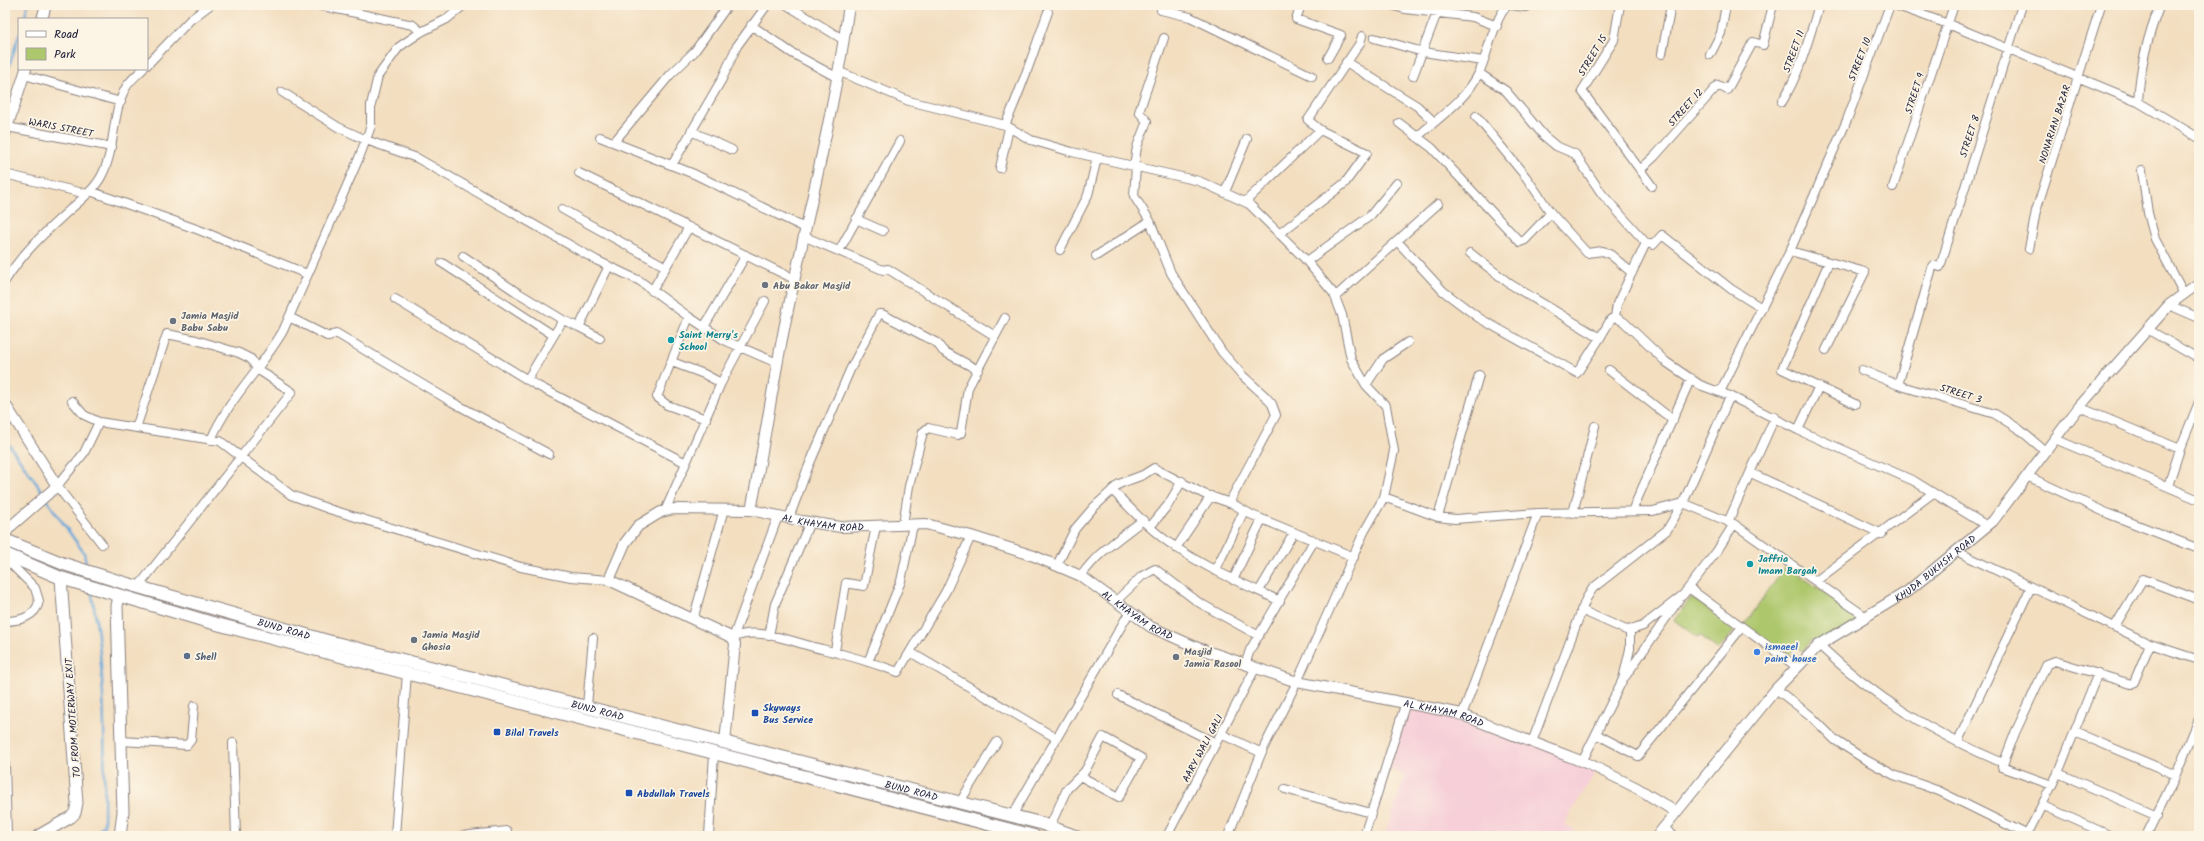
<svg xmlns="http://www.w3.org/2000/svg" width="2204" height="841" font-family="Kalam,sans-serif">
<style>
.built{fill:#f6cfd8}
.green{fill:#adc76c;stroke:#687454}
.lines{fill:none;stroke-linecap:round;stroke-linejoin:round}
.stream{stroke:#66a7d9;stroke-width:2.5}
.minor-casing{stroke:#8a807e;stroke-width:10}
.tertiary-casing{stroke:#8a807e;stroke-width:12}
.secondary-casing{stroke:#8a807e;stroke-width:13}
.primary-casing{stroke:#8a807e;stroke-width:14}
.minor{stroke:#fff;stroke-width:8}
.tertiary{stroke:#fff;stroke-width:10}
.secondary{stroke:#fff;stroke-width:11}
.primary{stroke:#fff;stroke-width:12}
.worship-dot{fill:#6b7280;stroke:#fcf5e5;stroke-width:1.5}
.culture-dot{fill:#0f9aa8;stroke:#fcf5e5;stroke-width:1.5}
.shop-dot{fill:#3f7fe0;stroke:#fcf5e5;stroke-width:1.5}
.service-dot{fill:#5c6f8a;stroke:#fcf5e5;stroke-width:1.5}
.transit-dot{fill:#1a4fb4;stroke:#fcf5e5;stroke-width:1.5}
.labels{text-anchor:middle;stroke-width:3.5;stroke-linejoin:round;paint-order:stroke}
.street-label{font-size:10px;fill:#22223b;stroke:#fcf5e5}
.worship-label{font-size:10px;font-weight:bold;fill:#5b616d;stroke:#fcf5e5;text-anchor:start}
.culture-label{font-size:10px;font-weight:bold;fill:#0d838f;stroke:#fcf5e5;text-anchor:start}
.shop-label{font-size:10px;font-weight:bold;fill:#366cbe;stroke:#fcf5e5;text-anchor:start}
.service-label{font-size:10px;font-weight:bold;fill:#4e5e75;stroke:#fcf5e5;text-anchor:start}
.transit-label{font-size:10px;font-weight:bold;fill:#164399;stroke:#fcf5e5;text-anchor:start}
</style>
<rect width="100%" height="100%" fill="#fcf5e5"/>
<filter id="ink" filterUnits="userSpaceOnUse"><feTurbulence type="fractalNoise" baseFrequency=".025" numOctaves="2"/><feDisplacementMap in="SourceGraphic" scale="8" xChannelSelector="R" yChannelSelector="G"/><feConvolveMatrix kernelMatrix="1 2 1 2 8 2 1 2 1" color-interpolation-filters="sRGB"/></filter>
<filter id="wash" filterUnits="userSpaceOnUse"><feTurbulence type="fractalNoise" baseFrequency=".012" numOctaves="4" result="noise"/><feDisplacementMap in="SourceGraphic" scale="16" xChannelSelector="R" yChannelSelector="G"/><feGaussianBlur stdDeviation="0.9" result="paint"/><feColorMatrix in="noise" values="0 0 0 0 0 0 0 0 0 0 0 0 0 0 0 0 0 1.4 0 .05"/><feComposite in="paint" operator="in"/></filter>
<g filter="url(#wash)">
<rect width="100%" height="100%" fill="#f3dec0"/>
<path class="built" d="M1409,705L1462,715L1598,768L1564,824L1579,834L1577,836H1384L1404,776L1389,768Z"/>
<path class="green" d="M1786,566L1862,618L1819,645L1812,640L1803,651L1796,646L1789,656L1784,652L1782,655L1743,627Z
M1692,597L1736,629L1718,650L1700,635L1697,637L1674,620Z"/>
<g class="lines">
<path class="stream" d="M24,19L28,5
M5,79L19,35
M5,439L44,494
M46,499L84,553L87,568
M91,590C106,667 105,747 104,825L92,836"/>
</g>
</g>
<g filter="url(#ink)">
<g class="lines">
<defs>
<path id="minor" d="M318,5L413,25L421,32
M787,5L844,40
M1163,5L1161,10L1190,17L1312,76
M1301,5L1296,19L1341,35L1328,58
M1391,5L1405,9L1473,17L1497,26
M1511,5L1525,7L1530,5
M1620,5L1614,40L1582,91L1652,186
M1895,5L1948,24L2138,102L2199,138
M751,25L792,53L838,78
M1374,38L1423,52L1483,61
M1662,54L1671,5
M1710,55L1721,33L1726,5
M1346,62L1417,106L1434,122
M147,65L190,20L210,5
M840,72L909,101L1005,125L1031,140L1072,152L1199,181L1249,204L1304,258L1334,294L1342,315L1351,359L1366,385L1386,406L1394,451L1384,497L1364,532L1297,682L1263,749L1228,836
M1479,73L1506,91L1544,136L1556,146L1575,154L1602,194L1646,243L1653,245L1662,235L1731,289L1760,307
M24,75L121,102
M1413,76L1440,5
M282,92L338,127L366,140L417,158L596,260L640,281L689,317L724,340L777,363
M1782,102C1800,73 1809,38 1819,5
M2138,102C2140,67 2147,37 2160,5
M1476,116L1526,177L1551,213L1587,253L1603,251L1611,255L1632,273
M1399,123L1432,148L1520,242L1525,240L1551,213
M1005,125C1022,89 1034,50 1048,12
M7,127L112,147
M691,131L732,150
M600,137L694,174L805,228
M1417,137C1438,118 1466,100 1479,73C1487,56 1495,16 1508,5
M614,142L670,75L694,52L728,5
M672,165L722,79L737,46L767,5
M1134,166L1137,147L1147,121L1139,112L1164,38
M1136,167L1134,196L1150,221L1171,273L1222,352L1243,376L1265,396L1272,404L1276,415L1229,503
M1000,168L1009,128
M1640,170L1655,156L1718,85L1727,90L1753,42L1763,45L1773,5
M2142,171L2148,213L2155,239L2184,294
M579,173L794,279
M5,174L87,194
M1893,187L1954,5
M90,191L199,230L307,274
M1225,192L1247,139
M1245,202L1320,130
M562,209L666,267
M856,219L883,231
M1279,234L1345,183L1367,153L1320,130L1308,120L1360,43L1362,36
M803,236L883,270L888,269L995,336
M1397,241L1443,291L1479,318L1577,373L1600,338
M2029,249L2036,211L2101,5
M1060,250L1088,195L1097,158
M839,251L900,141
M1790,251L1865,272L1826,350
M1470,253L1510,284L1600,338L1611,319L1615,317L1617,304L1646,243
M463,256L515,291L563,320
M1096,256L1150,221
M1307,261L1370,216L1397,183
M1829,262L1782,369L1855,404
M442,263L553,335
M5,281C21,255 42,235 64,215C77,203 94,191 102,175C116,148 111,116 125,89C129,81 137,75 143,69
M652,291L689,227
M1335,297L1438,204
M395,299L536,385L686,463
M2169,305L2199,318
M289,317L329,337L336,333L452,402L549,454
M689,317L657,397L667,405L706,419
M1615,317L1624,322L1666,362L1700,385L1730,396L1798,430L1914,481L1987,526
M579,327L600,338
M704,327L746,255
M2147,329L2199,359
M672,362L704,374L721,383
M1609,370L1673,420
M1862,370L1898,385L1995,414L2019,429L2045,451
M527,380L563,320L579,327L609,266
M1366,385L1383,359L1408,342
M1898,385L1932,268L1934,265L1940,267L2022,5
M1720,392L1790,251L1847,120L1890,5
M72,401L84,415L99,422L220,441L291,495L329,509L521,567L571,577L609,580
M2079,407L2180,449
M99,422L84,453L57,486L102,544
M136,428L167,334L196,340L239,353L251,359L257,369L292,392L138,587
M1798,430L1819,386
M2055,439L2199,500
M211,440C228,399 261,369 283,331L359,158L371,126V105L378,76L399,47L421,32L447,19L464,5
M1751,473L1882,534
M2027,476L2109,514L2199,549
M2168,486L2180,449L2199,402
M1112,490C1132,510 1151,531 1174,546C1207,569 1244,584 1280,601
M1384,497L1438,517L1455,519L1538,513L1653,511L1683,503L1734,524L1862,614
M665,511L721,383L765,301
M1632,511L1691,378
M1573,513L1595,426
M1438,517L1479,375
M789,518L807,470L850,370L879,314H882L937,343L943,351L978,370
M1728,522L1775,417
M903,525L909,486L923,432L928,428L958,435L961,433L968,388L1005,318
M1150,527L1168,505L1182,481
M1176,548L1211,496
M1956,551L2150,644L2199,660
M5,558L35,588L39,601C36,617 19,621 5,621
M1057,565L1075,529L1093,508L1119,484L1143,475L1154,468L1204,494L1233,504L1252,515L1354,557
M1215,571L1244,511
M1081,576C1098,552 1120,538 1143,520
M1233,580L1262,519
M1816,581L1933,493
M1689,588L1797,667
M1259,591L1294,532
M1116,601L1142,576L1155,569L1198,602L1259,636
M1581,610L1626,630L1634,629L1643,626L1683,595L1717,551L1734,524
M693,620L724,509
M2115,626L2143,579L2199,600
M769,636L775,604L810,522
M733,638C757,625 797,644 822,649C848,655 873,663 898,672L946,591L971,536
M733,638L778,516
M1819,645C1875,698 1932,733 2003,763
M835,651L846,583L864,586L876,526
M910,652L1056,738
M868,662L901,581L913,525
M1245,665L1250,650L1314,541
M1625,677L1678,601
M1776,689L1811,716L1835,740L1866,760L1894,775L1939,791L2030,836
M1118,695L1216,743
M587,706L593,638
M1462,715L1538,513
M2075,732L2176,775
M1221,734L1262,753
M1596,734L1638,756L1742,627
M121,741L187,745L191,740L194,706
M1958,741L2031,587
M1532,742L1586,599L1593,588L1667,530L1683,503L1730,396
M233,743L236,836
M1582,762L1623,679L1630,649V630
M5,765L7,836
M2058,773L2157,816
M2052,785L2002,767L2015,733L2047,664L2055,661L2131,684L2134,682L2150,644
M1285,789L1371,813
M960,802L997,742
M2042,805L2111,836
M1012,816L1130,611
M1050,826L1067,789L1085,771L1103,737L1141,758L1119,797L1080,776
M1663,827L1674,836
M2027,835L2058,773L2098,673
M395,836L407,673
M461,836L507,831
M709,836L714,753
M1167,836L1255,669
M1364,836L1406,702
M2146,836L2176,775L2199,719"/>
<g id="tertiary">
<path d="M42,19L46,5"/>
<path d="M5,134L26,69"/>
<path d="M5,404L57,486L10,527L5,534"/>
<path d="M751,510C765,442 774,373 789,305C810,205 835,106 849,5"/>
<path id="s1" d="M725,742L735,644L733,638L609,580L625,543L638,526L661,512L674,509L751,510L802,521L841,527L926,524L971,536L1034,556L1081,576L1151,627L1198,648L1297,682L1457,713L1591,765L1637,788L1676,812"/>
<path id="s2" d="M1657,836L1776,689L1819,645L1908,591L1993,521L2079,407L2169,305L2199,283"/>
</g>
<path id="secondary" d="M119,596L117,606L123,812L120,836
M38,836L71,817L75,813L77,803L61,578"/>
<g id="primary">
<path id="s3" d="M5,540L64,564L121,582L324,640L1040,823L1075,836"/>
<path d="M5,554L61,578L209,622L1034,836"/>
</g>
</defs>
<use href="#minor" class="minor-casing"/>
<use href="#tertiary" class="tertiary-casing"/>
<use href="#secondary" class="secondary-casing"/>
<use href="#primary" class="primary-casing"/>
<use href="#minor" class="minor"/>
<use href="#tertiary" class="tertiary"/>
<use href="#secondary" class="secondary"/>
<use href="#primary" class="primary"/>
</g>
</g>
<g class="worship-dot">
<circle cx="765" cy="285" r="4"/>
<circle cx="173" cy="321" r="4"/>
<circle cx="414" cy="640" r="4"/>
<circle cx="1176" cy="657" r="4"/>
</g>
<g class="culture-dot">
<circle cx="671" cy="340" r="4"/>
<circle cx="1750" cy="564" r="4"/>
</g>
<circle class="shop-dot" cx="1757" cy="652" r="4"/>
<circle class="service-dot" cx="187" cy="656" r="4"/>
<g class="transit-dot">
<rect x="751" y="709" width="8" height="8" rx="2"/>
<rect x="493" y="728" width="8" height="8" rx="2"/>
<rect x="625" y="789" width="8" height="8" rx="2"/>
</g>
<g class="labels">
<g class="street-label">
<text transform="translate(1793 51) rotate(-70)" y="4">STREET 11</text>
<text transform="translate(1592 55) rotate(-59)" y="4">STREET 15</text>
<text transform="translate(1859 59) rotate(-69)" y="4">STREET 10</text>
<text transform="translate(1914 93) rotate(-72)" y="4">STREET 9</text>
<text transform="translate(1685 107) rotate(-48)" y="4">STREET 12</text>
<text transform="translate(2054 124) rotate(-72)" y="4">NONARIAN BAZAR</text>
<text transform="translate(61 127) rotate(11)" y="4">WARIS STREET</text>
<text transform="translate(1969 136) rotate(-72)" y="4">STREET 8</text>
<text transform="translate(1961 393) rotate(17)" y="4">STREET 3</text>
<text dy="4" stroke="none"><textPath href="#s1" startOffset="494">AL KHAYAM ROAD</textPath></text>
<text dy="4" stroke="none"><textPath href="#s2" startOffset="390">KHUDA BUKHSH ROAD</textPath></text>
<text dy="4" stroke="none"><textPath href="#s1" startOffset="830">AL KHAYAM ROAD</textPath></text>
<text dy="4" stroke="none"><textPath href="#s3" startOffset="293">BUND ROAD</textPath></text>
<text dy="4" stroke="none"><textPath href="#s3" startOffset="617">BUND ROAD</textPath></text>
<text dy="4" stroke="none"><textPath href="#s1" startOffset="1154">AL KHAYAM ROAD</textPath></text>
<text transform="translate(72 718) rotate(-94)" y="4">TO FROM MOTERWAY EXIT</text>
<text transform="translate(1202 748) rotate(-62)" y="4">AARY WALI GALI</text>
<text dy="4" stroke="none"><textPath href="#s3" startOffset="941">BUND ROAD</textPath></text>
</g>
<g class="worship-label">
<text x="773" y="289">Abu Bakar Masjid</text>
<text x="181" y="319">Jamia Masjid<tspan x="181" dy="12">Babu Sabu</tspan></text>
<text x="422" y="638">Jamia Masjid<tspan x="422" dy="12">Ghosia</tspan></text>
<text x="1184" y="655">Masjid<tspan x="1184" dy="12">Jamia Rasool</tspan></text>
</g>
<g class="culture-label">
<text x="679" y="338">Saint Merry's<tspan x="679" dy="12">School</tspan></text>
<text x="1758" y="562">Jaffria<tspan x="1758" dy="12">Imam Bargah</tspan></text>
</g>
<g class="shop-label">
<text x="1765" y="650">ismaeel<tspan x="1765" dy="12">paint house</tspan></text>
</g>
<g class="service-label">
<text x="195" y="660">Shell</text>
</g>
<g class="transit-label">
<text x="763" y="711">Skyways<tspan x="763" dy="12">Bus Service</tspan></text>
<text x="505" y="736">Bilal Travels</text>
<text x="637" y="797">Abdullah Travels</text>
</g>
</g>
<rect width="2204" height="841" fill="none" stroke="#fcf5e5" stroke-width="20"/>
<rect x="18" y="18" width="130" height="52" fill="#fcf5e5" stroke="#a5a1a1"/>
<rect x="26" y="31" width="20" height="6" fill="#ffffff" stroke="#a5a1a1"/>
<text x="54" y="38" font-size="12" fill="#22223b">Road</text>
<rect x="26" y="48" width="20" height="12" fill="#adc76c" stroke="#a5a1a1"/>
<text x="54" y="58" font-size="12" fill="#22223b">Park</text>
</svg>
